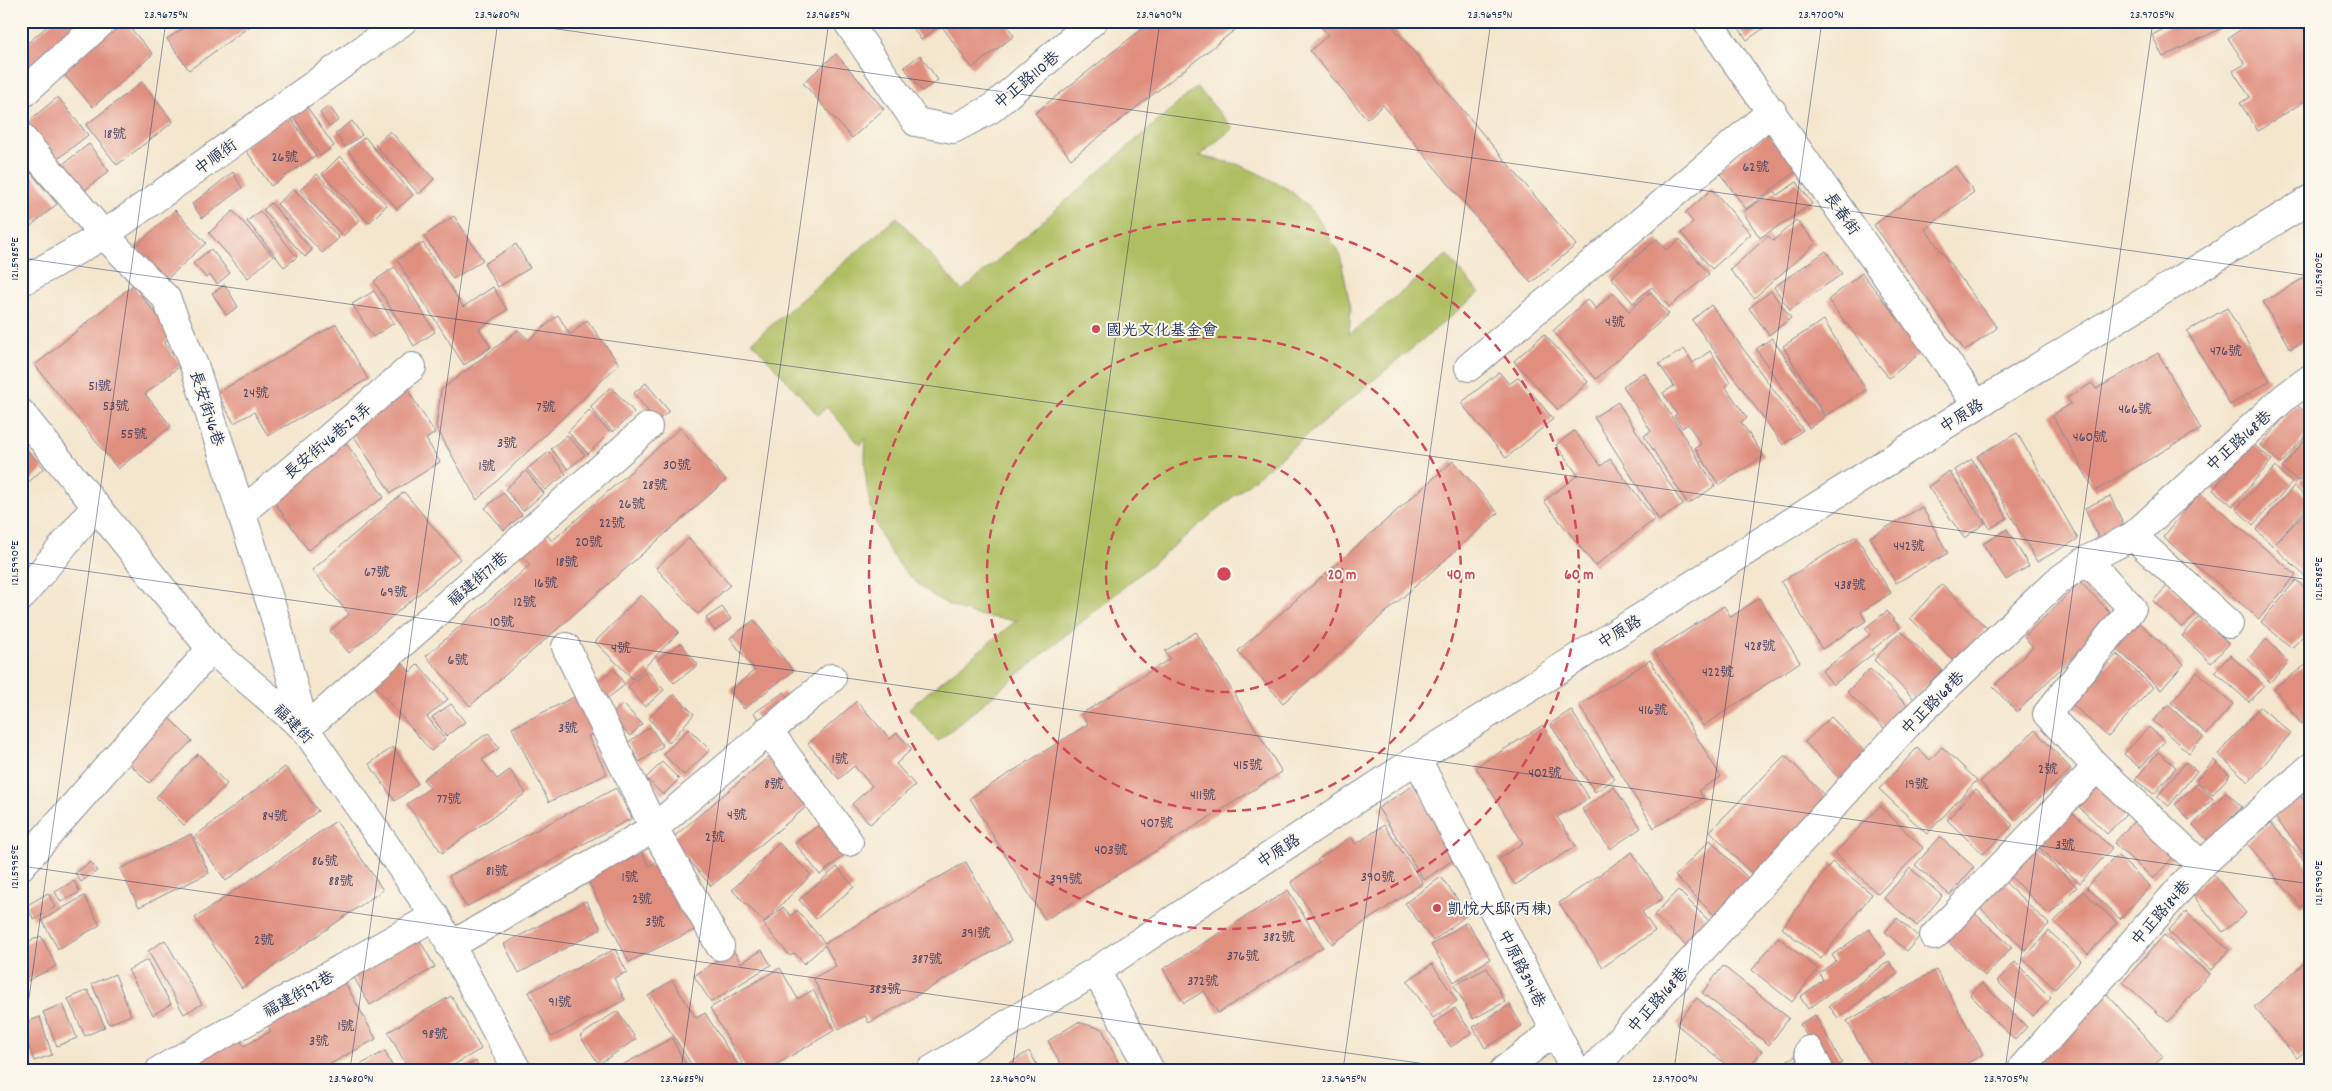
<svg xmlns="http://www.w3.org/2000/svg" width="2332" height="1091" font-family="Dekko,'LXGW WenKai TC',sans-serif">
<style>
.green{fill:#afbe60;stroke:#65765f}
.building{fill:#e08e7e}
.lines{fill:none;stroke-linecap:round;stroke-linejoin:round}
.minor-casing{stroke:#888a96;stroke-width:30}
.minor{stroke:#fff;stroke-width:28}
.ticks{fill:none;stroke:#1b2f5e;stroke-width:1;stroke-opacity:0.45}
.ring{fill:none;stroke:#d1495b;stroke-width:2.5;stroke-dasharray:9 6}
.poi-dot{fill:#d1495b;stroke:#fbf7ec;stroke-width:2}
.labels{text-anchor:middle;stroke-width:4;stroke-linejoin:round;paint-order:stroke}
.number-label{font-size:14px;fill:#4c4766}
.street-label{font-size:16px;fill:#1b2f5e;stroke:#fbf7ec}
.poi-label{font-size:16px;fill:#1b2f5e;stroke:#fbf7ec;text-anchor:start}
.centre{fill:#d1495b;stroke:#fbf7ec;stroke-width:2.5}
.ring-label{font-size:15px;text-anchor:middle;font-weight:bold;fill:#d1495b;stroke:#fbf7ec;stroke-width:4;stroke-linejoin:round;paint-order:stroke}
.neatline{fill:none;stroke:#1b2f5e;stroke-width:2}
.ticks-label{font-size:12px;text-anchor:middle;fill:#1b2f5e}
</style>
<rect width="100%" height="100%" fill="#fbf7ec"/>
<filter id="ink" filterUnits="userSpaceOnUse"><feTurbulence type="fractalNoise" baseFrequency=".02" numOctaves="2"/><feDisplacementMap in="SourceGraphic" scale="10" xChannelSelector="R" yChannelSelector="G"/><feConvolveMatrix kernelMatrix="1 2 1 2 8 2 1 2 1" color-interpolation-filters="sRGB"/></filter>
<filter id="wash" filterUnits="userSpaceOnUse"><feTurbulence type="fractalNoise" baseFrequency=".0096" numOctaves="4" result="noise"/><feDisplacementMap in="SourceGraphic" scale="20" xChannelSelector="R" yChannelSelector="G"/><feGaussianBlur stdDeviation="1.12" result="paint"/><feColorMatrix in="noise" values="0 0 0 0 0 0 0 0 0 0 0 0 0 0 0 0 0 1.4 0 .05"/><feComposite in="paint" operator="in"/></filter>
<g filter="url(#wash)">
<rect width="100%" height="100%" fill="#f4e6cd"/>
<path class="green" d="M1197,87L1233,128L1199,156L1237,164L1262,175L1291,191L1314,212L1340,255L1351,309L1349,335L1447,255L1479,293L938,741L909,708L1017,620C994,618 970,616 949,605C885,571 860,509 866,439L860,445L827,407L818,415L752,342L897,217L962,291Z"/>
<g id="blocks">
<path class="building" d="M53,21H99L21,88V49Z
M120,21H124L153,54L93,107L62,72Z
M194,21H257L189,70L167,39Z
M908,21H1004L1014,36L972,68L941,25L921,40Z
M1152,21H1246L1071,159L1035,113Z
M1316,21H1388L1576,245L1531,283L1383,105L1367,119L1310,51L1328,35Z
M1734,21H1774L1747,40Z
M2175,21H2236L2163,57L2152,35L2176,23Z
M2254,21H2311V97L2258,131L2240,103L2250,97L2233,71L2245,64L2228,38Z
M836,54L884,109L852,138L803,83Z
M920,55L938,80L922,91L904,67Z
M142,82L173,122L117,165L86,125Z
M58,97L88,135L50,165L21,127Z
M305,104L334,146L320,156L291,113Z
M329,106L339,120L329,127L320,113Z
M288,114L316,155L271,186L243,146Z
M352,121L362,135L345,147L335,134Z
M390,131L434,179L419,194L375,145Z
M1768,134L1777,147L1781,145L1799,169L1746,209L1718,171Z
M365,137L413,195L397,209L348,151Z
M89,144L109,171L84,191L63,164Z
M340,156L387,205L369,223L322,174Z
M21,161L57,204L21,234Z
M1955,166L1974,192L1925,229L1997,328L1965,351L1874,225Z
M233,172L242,188L202,218L192,204Z
M317,174L360,220L343,236L300,190Z
M1797,182L1812,204L1760,238L1743,212L1775,191L1777,195Z
M294,189L339,238L322,253L277,204Z
M1712,189L1751,234L1712,269L1681,233L1693,222L1685,213Z
M271,203L312,250L305,257L263,210Z
M175,210L206,243L166,280L135,247Z
M233,211L273,256L248,278L209,233Z
M260,211L297,257L284,267L247,221Z
M454,216L483,260L453,279L424,236Z
M1796,220L1816,243L1754,298L1730,270L1768,236L1773,241Z
M1657,239L1666,250L1680,239L1709,274L1669,307L1652,287L1633,303L1611,277Z
M423,243L463,307L493,287L507,310L479,329L491,347L464,365L397,260Z
M516,244L530,268L498,287L484,264Z
M211,249L230,273L217,284L210,275L206,278L193,263Z
M1826,251L1842,274L1790,310L1774,287Z
M395,267L435,332L414,346L374,281Z
M1862,273L1923,351L1889,378L1828,300Z
M2311,274V337L2290,349L2263,302Z
M133,285L173,335L164,343L181,365L145,394L171,426L118,469L35,365Z
M225,285L238,307L226,315L212,293Z
M374,291L394,323L373,337L352,304Z
M1771,291L1791,318L1769,335L1749,308Z
M1650,292L1669,314L1596,379L1553,331L1588,299L1596,309L1613,293L1629,311Z
M1711,305L1803,430L1783,445L1692,320Z
M2227,308L2270,381L2230,405L2187,331Z
M558,315L570,335L587,320L619,364L477,500L436,427L441,390L518,330L529,340Z
M1824,320L1866,390L1825,416L1783,346Z
M336,324L368,379L268,436L254,412L234,423L217,393Z
M1544,334L1588,382L1558,410L1514,361Z
M1772,338L1825,417L1809,428L1756,349Z
M1684,349L1693,363L1710,351L1730,382L1725,386L1747,418L1741,422L1764,456L1719,485L1695,448L1701,444L1688,424L1682,428L1674,416L1677,414L1663,393L1674,386L1659,364Z
M2158,353L2201,429L2095,491L2052,415L2071,404L2067,398L2092,383L2096,389Z
M1499,372L1509,384L1519,377L1553,419L1506,458L1461,403Z
M1644,372L1715,486L1688,504L1644,436L1651,431L1623,386Z
M646,383L669,411L656,422L634,393Z
M405,386L435,433L426,439L440,462L391,493L346,424Z
M611,387L634,412L613,432L590,407Z
M1618,402L1683,505L1659,520L1594,417Z
M2296,404L2311,417V430L2281,464L2260,445Z
M589,410L610,432L588,454L568,432Z
M680,428L726,480L470,706L426,656L530,565L518,552L543,530L552,541Z
M1574,431L1601,466L1610,459L1655,519L1595,566L1544,501L1578,475L1556,445Z
M2017,433L2078,539L2037,562L1977,456Z
M2311,433V466L2298,481L2282,468Z
M567,435L585,455L568,469L551,449Z
M344,440L384,497L308,550L268,493Z
M2252,443L2272,460L2233,506L2213,490Z
M21,444L44,468L21,489Z
M549,452L566,474L545,490L527,469Z
M1972,459L2007,518L1990,529L1955,470Z
M1453,461L1498,513L1283,703L1238,651Z
M2275,467L2292,483L2253,525L2236,509Z
M2311,470V493L2299,483Z
M526,471L544,493L523,511L505,489Z
M1949,471L1985,523L1964,538L1928,487Z
M2294,486L2311,502L2275,544L2311,506V582L2256,530Z
M404,492L460,559L349,653L330,631L349,614L312,570Z
M503,493L522,515L504,530L485,508Z
M2200,493L2296,575L2259,619L2163,537Z
M2110,496L2125,527L2099,539L2085,508Z
M1922,507L1948,553L1896,583L1870,537Z
M2007,529L2029,566L2006,580L1983,544Z
M1856,536L1891,593L1861,612L1866,621L1822,649L1781,582Z
M689,538L730,585L698,614L656,568Z
M2296,580L2311,593V627L2292,648L2261,622Z
M2080,582L2114,616L2017,712L1993,687L2033,647L2024,637Z
M1942,584L1987,628L1955,662L1910,618Z
M2169,584L2198,612L2182,628L2153,601Z
M641,595L679,632L633,679L595,642Z
M1759,598L1800,662L1703,726L1654,651L1724,606L1731,617Z
M722,607L731,619L715,631L706,618Z
M1887,611L1900,628L1872,650L1874,653L1833,685L1822,671L1870,635L1865,628Z
M2200,616L2229,644L2211,663L2182,636Z
M754,620L793,671L744,709L730,690L755,670L730,638Z
M2136,620L2184,664L2161,690L2113,645Z
M1901,631L1942,670L1914,699L1874,660Z
M1196,632L1282,772L1045,920L970,798L1088,724L1081,714L1170,659L1165,651Z
M2267,639L2289,663L2270,682L2248,659Z
M681,643L698,665L674,683L657,660Z
M2117,654L2153,687L2108,737L2072,704Z
M2230,655L2264,685L2249,702L2215,672Z
M396,656L410,672L418,664L448,699L427,717L445,739L431,751L369,679Z
M1650,660L1721,777L1699,790L1703,798L1654,828L1579,705Z
M2311,661V717L2301,724L2274,688Z
M614,669L625,685L608,698L596,683Z
M1870,669L1913,711L1890,734L1847,692Z
M647,670L664,690L645,707L628,687Z
M2197,672L2233,704L2207,734L2171,703Z
M784,692L791,702L762,723L754,713Z
M580,694L598,732L588,736L607,774L549,802L512,728Z
M674,694L694,714L669,743L649,718Z
M857,701L890,739L897,733L912,749L896,764L915,785L870,824L852,804L872,786L854,766L839,779L808,744Z
M451,704L465,722L446,736L432,717Z
M623,704L642,724L630,736L610,716Z
M2168,705L2203,737L2189,753L2153,721Z
M2260,707L2291,733L2249,782L2218,754Z
M1571,710L1615,779L1595,792L1550,724Z
M163,712L192,741L149,783L120,754Z
M1831,717L1871,758L1844,784L1805,742Z
M1543,725L1589,798L1557,817L1576,846L1515,885L1498,859L1523,843L1476,767Z
M650,727L663,746L640,762L627,743Z
M2149,727L2165,741L2140,768L2124,754Z
M689,729L710,750L684,775L663,754Z
M2035,730L2071,769L2016,820L1980,782Z
M488,733L499,748L482,760L497,779L510,770L526,793L442,853L407,804L430,788L423,779Z
M393,747L418,784L395,801L369,764Z
M1942,747L1977,780L1927,834L1879,789L1917,748L1930,760Z
M777,750L817,798L711,886L671,839Z
M2158,752L2176,767L2154,794L2135,780Z
M198,754L227,784L184,825L156,797Z
M1785,755L1829,800L1754,876L1710,831Z
M2214,760L2230,775L2212,795L2196,780Z
M662,762L679,779L663,795L646,778Z
M2186,762L2197,771L2169,806L2157,797Z
M285,767L318,811L226,881L194,837Z
M2094,781L2127,813L2107,834L2074,802Z
M2198,783L2213,799L2189,820L2175,804Z
M1414,785L1441,829L1456,858L1424,880L1378,808Z
M1614,787L1641,828L1610,849L1582,809Z
M616,788L632,818L466,907L449,876Z
M1976,789L2013,825L1983,854L1947,820Z
M2226,792L2242,807L2208,841L2193,825Z
M2298,793L2311,809V862L2272,814Z
M1880,806L1923,848L1878,894L1835,853Z
M2068,809L2112,848L2080,883L2037,846Z
M828,818L852,849L820,875L795,843Z
M2137,818L2176,854L2153,879L2114,843Z
M336,821L383,890L242,988L195,918Z
M2271,823L2311,869V898L2301,907L2247,843Z
M1384,825L1423,883L1332,944L1291,882L1319,863L1317,860L1351,837L1356,844Z
M191,834L209,873L139,907L120,869Z
M1940,837L1974,867L1950,895L1915,865Z
M1710,840L1751,881L1716,917L1675,876Z
M779,843L811,875L764,922L732,890Z
M2031,844L2077,887L2049,915L2005,871Z
M641,851L649,866L661,860L696,929L629,962L584,873Z
M1632,852L1663,898L1642,912L1655,931L1603,967L1559,903Z
M2117,855L2150,886L2120,919L2087,887Z
M91,862L97,871L81,882L75,873Z
M966,862L1011,941L869,1023L865,1016L839,1029L813,978L836,966L825,945L804,964L795,953L790,956L763,924L783,907L791,916L797,910L825,943Z
M1832,862L1872,894L1821,959L1782,928Z
M837,867L854,887L816,919L799,900Z
M1910,868L1942,896L1917,926L1884,898Z
M2213,873L2246,913L2223,932L2190,892Z
M1441,877L1468,914L1433,941L1405,903Z
M2002,879L2049,924L2025,950L1977,905Z
M74,881L80,892L61,902L55,892Z
M1288,890L1323,947L1218,1013L1204,991L1184,1003L1163,969Z
M1678,890L1711,923L1688,947L1654,915Z
M2083,891L2117,923L2088,954L2054,922Z
M48,893L55,907L34,920L26,906Z
M84,896L100,925L58,949L42,920Z
M586,901L601,929L519,973L504,944Z
M1972,911L2012,947L1985,976L1945,939Z
M2186,912L2229,950L2211,970L2168,931Z
M1897,918L1919,937L1907,951L1885,932Z
M1467,922L1490,959L1454,982L1431,945Z
M1869,929L1886,954L1808,1009L1800,997L1823,980L1819,973L1836,961L1832,955Z
M2049,931L2081,961L2055,989L2023,959Z
M417,935L435,967L370,1005L352,974Z
M2164,935L2209,974L2168,1022L2123,982Z
M41,936L56,966L21,984V945Z
M1778,937L1818,969L1792,1002L1752,970Z
M165,940L202,1004L184,1014L148,951Z
M615,949L627,972L614,978L625,1000L551,1037L529,992Z
M733,950L741,963L762,950L771,965L711,1002L694,976Z
M2311,957V1046L2297,1058L2254,1007Z
M147,960L171,1004L153,1015L128,970Z
M1889,961L1898,973L1838,1018L1829,1006Z
M2015,962L2051,998L2033,1016L1997,981Z
M1432,964L1457,1001L1433,1018L1407,981Z
M1723,966L1789,1018L1769,1045L1702,993Z
M780,968L798,999L813,990L835,1030L767,1070H746L710,1008Z
M1487,968L1505,1002L1473,1019L1454,985Z
M1936,970L1983,1054L1955,1070H1911L1906,1062L1893,1070H1874L1847,1021Z
M115,974L131,1015L109,1024L92,984Z
M343,979L376,1039L319,1070H174L237,1036L244,1046L271,1031L266,1021Z
M672,980L696,1018L705,1013L741,1070H695L648,996Z
M1982,983L2027,1027L2015,1040L1970,995Z
M88,990L105,1027L85,1036L68,999Z
M2107,994L2163,1057L2149,1070H2030L2027,1066Z
M451,996L481,1049L445,1070H409L388,1032Z
M1697,998L1762,1051L1746,1070H1733L1676,1024Z
M63,1004L77,1038L57,1046L43,1012Z
M1510,1005L1522,1026L1485,1048L1473,1027Z
M1455,1008L1472,1033L1451,1047L1434,1023Z
M617,1011L636,1039L599,1064L580,1036Z
M1815,1015L1842,1063L1830,1070H1827L1800,1024Z
M40,1017L52,1055L34,1061L21,1024Z
M1078,1022L1102,1029L1122,1070H1064L1048,1041Z
M672,1038L688,1070H613Z
M385,1051L394,1070H351Z
M1029,1051L1040,1070H1014L1010,1063Z
M21,1055H22L26,1070H21Z
M1795,1056L1803,1070H1771Z
M476,1061L480,1070H459Z"/>
</g>
</g>
<g filter="url(#ink)">
<use href="#blocks" fill-opacity="0" stroke="#888a96" stroke-width="1"/>
<g class="lines">
<defs>
<path id="minor" d="M847,21L916,122L953,129L991,109L1093,21
M1707,21L1977,405
M21,95L103,21
M21,137L104,235L166,298L195,368L274,614L305,729L648,427
M21,282L104,235L403,21
M1469,367L1772,111
M21,413L211,649L305,729L435,916L517,1070
M242,512L412,367
M2133,536L2229,624
M2087,560L2132,608L2047,714L2097,767L2201,865
M21,597L96,506
M566,647L654,828L720,946
M768,730L849,842
M1417,759L1575,1070
M21,866L211,649
M1934,936L2097,767
M450,946L654,828L832,678
M1096,971L1150,1070
M1809,1050L1819,1070
M160,1070L435,916
M931,1070L1096,971L1417,759L1977,405L2311,199
M1504,1070L1555,1031
M1592,1070L1907,725L2056,582L2087,560L2133,536L2285,397L2311,378
M2023,1070V1067L2201,865L2311,767"/>
</defs>
<use href="#minor" class="minor-casing"/>
<use href="#minor" class="minor"/>
</g>
</g>
<path class="ticks" d="M500,21L2311,276M21,258L2311,580M21,562L2311,884M21,866L1468,1070M21,1055L166,21M350,1070L498,21M681,1070L829,21M1012,1070L1160,21M1343,1070L1491,21M1674,1070L1822,21M2005,1070L2153,21"/>
<g class="ring">
<circle cx="1224" cy="574" r="118"/>
<circle cx="1224" cy="574" r="237"/>
<circle cx="1224" cy="574" r="355"/>
</g>
<g class="poi-dot">
<circle cx="1096" cy="329" r="5"/>
<circle cx="1437" cy="908" r="5"/>
</g>
<g class="labels">
<g class="number-label">
<text x="115" y="138">18號</text>
<text x="285" y="161">26號</text>
<text x="1756" y="171">62號</text>
<text x="1615" y="326">4號</text>
<text x="2226" y="355">476號</text>
<text x="100" y="390">51號</text>
<text x="256" y="397">24號</text>
<text x="116" y="410">53號</text>
<text x="546" y="411">7號</text>
<text x="2135" y="413">466號</text>
<text x="134" y="438">55號</text>
<text x="2090" y="441">460號</text>
<text x="507" y="447">3號</text>
<text x="677" y="469">30號</text>
<text x="487" y="470">1號</text>
<text x="655" y="489">28號</text>
<text x="632" y="508">26號</text>
<text x="612" y="527">22號</text>
<text x="589" y="546">20號</text>
<text x="1909" y="550">442號</text>
<text x="567" y="566">18號</text>
<text x="377" y="576">67號</text>
<text x="546" y="587">16號</text>
<text x="1850" y="589">438號</text>
<text x="394" y="596">69號</text>
<text x="525" y="606">12號</text>
<text x="502" y="626">10號</text>
<text x="1760" y="650">428號</text>
<text x="621" y="652">4號</text>
<text x="458" y="664">6號</text>
<text x="1718" y="676">422號</text>
<text x="1653" y="714">416號</text>
<text x="568" y="732">3號</text>
<text x="840" y="763">1號</text>
<text x="1248" y="769">415號</text>
<text x="2048" y="773">2號</text>
<text x="1545" y="777">402號</text>
<text x="774" y="788">8號</text>
<text x="1917" y="788">19號</text>
<text x="1203" y="799">411號</text>
<text x="449" y="803">77號</text>
<text x="737" y="819">4號</text>
<text x="275" y="820">84號</text>
<text x="1157" y="827">407號</text>
<text x="715" y="841">2號</text>
<text x="2065" y="849">3號</text>
<text x="1111" y="854">403號</text>
<text x="325" y="865">86號</text>
<text x="497" y="875">81號</text>
<text x="630" y="881">1號</text>
<text x="1378" y="881">390號</text>
<text x="1066" y="883">399號</text>
<text x="341" y="885">88號</text>
<text x="642" y="903">2號</text>
<text x="655" y="926">3號</text>
<text x="976" y="937">391號</text>
<text x="1279" y="941">382號</text>
<text x="264" y="944">2號</text>
<text x="1243" y="960">376號</text>
<text x="927" y="963">387號</text>
<text x="1203" y="985">372號</text>
<text x="885" y="993">383號</text>
<text x="560" y="1006">91號</text>
<text x="346" y="1030">1號</text>
<text x="435" y="1038">98號</text>
<text x="319" y="1045">3號</text>
</g>
<g class="street-label">
<text transform="translate(1026 79) rotate(-40)" y="6">中正路110巷</text>
<text transform="translate(215 156) rotate(-36)" y="6">中順街</text>
<text transform="translate(1843 213) rotate(55)" y="6">長春街</text>
<text transform="translate(208 408) rotate(72)" y="6">長安街46巷</text>
<text transform="translate(1961 415) rotate(-32)" y="6">中原路</text>
<text transform="translate(327 440) rotate(-40)" y="6">長安街46巷29弄</text>
<text transform="translate(2238 440) rotate(-42)" y="6">中正路168巷</text>
<text transform="translate(477 578) rotate(-41)" y="6">福建街71巷</text>
<text transform="translate(1619 631) rotate(-32)" y="6">中原路</text>
<text transform="translate(1932 702) rotate(-45)" y="6">中正路168巷</text>
<text transform="translate(294 723) rotate(45)" y="6">福建街</text>
<text transform="translate(1278 850) rotate(-33)" y="6">中原路</text>
<text transform="translate(2160 912) rotate(-49)" y="6">中正路184巷</text>
<text transform="translate(1523 968) rotate(63)" y="6">中原路394巷</text>
<text transform="translate(298 993) rotate(-29)" y="6">福建街92巷</text>
<text transform="translate(1657 999) rotate(-48)" y="6">中正路168巷</text>
</g>
<g class="poi-label">
<text x="1106" y="335">國光文化基金會</text>
<text x="1447" y="914">凱悅大邸(丙棟)</text>
</g>
</g>
<circle cx="1224" cy="574" r="8" class="centre"/>
<g class="ring-label">
<text x="1342" y="579">20 m</text>
<text x="1461" y="579">40 m</text>
<text x="1579" y="579">60 m</text>
</g>
<rect width="2332" height="1091" fill="none" stroke="#fbf7ec" stroke-width="55"/>
<rect x="28" y="28" width="2276" height="1036" class="neatline"/>
<g class="ticks-label">
<text x="166" y="18">23.9675°N</text>
<text x="497" y="18">23.9680°N</text>
<text x="828" y="18">23.9685°N</text>
<text x="1159" y="18">23.9690°N</text>
<text x="1490" y="18">23.9695°N</text>
<text x="1821" y="18">23.9700°N</text>
<text x="2152" y="18">23.9705°N</text>
<text transform="translate(14 259) rotate(-90)" y="4">121.5985°E</text>
<text transform="translate(2318 275) rotate(-90)" y="4">121.5980°E</text>
<text transform="translate(14 563) rotate(-90)" y="4">121.5990°E</text>
<text transform="translate(2318 579) rotate(-90)" y="4">121.5985°E</text>
<text transform="translate(14 867) rotate(-90)" y="4">121.5995°E</text>
<text transform="translate(2318 883) rotate(-90)" y="4">121.5990°E</text>
<text x="351" y="1082">23.9680°N</text>
<text x="682" y="1082">23.9685°N</text>
<text x="1013" y="1082">23.9690°N</text>
<text x="1344" y="1082">23.9695°N</text>
<text x="1675" y="1082">23.9700°N</text>
<text x="2006" y="1082">23.9705°N</text>
</g>
</svg>
